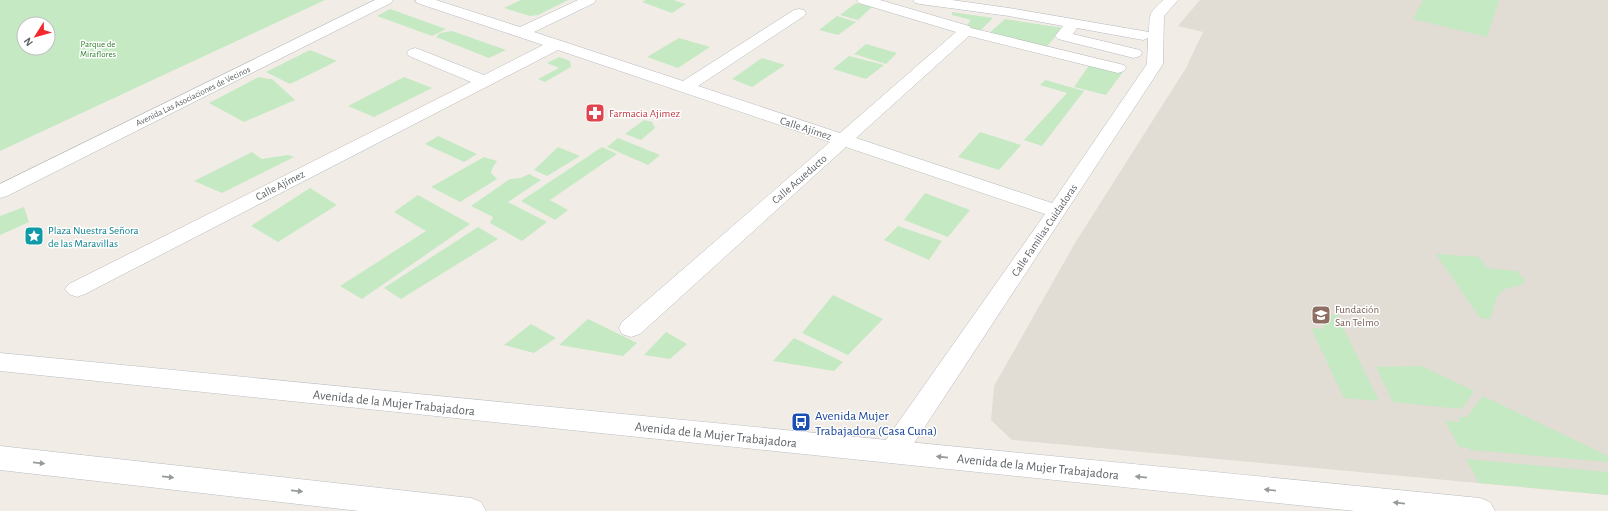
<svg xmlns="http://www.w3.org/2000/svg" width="1608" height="511" font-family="'Alegreya Sans',sans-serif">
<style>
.education{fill:#e1dcd4}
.green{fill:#c5e9c2;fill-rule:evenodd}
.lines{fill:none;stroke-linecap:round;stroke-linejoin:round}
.street-casing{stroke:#b7b9bd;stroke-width:1}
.secondary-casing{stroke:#b7bcc0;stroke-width:1}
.street{fill:#fff;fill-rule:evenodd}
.secondary{fill:#fff;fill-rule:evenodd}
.oneway{fill:#969a9c}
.labels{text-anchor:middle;stroke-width:3;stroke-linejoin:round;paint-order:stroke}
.far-park-label{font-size:9px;fill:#338430;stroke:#fff}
.far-street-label{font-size:9px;fill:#5e6367;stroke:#fff}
.health-label{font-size:11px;fill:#be3a42;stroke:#fff;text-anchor:start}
.street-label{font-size:11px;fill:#5e6367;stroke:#fff}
.culture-label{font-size:11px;fill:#0d838f;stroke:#fff;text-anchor:start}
.education-label{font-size:11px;fill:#785e54;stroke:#fff;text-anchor:start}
.near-street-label{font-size:13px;fill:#5e6367;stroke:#fff}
.near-transit-label{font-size:13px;fill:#164399;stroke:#fff;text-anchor:start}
</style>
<rect width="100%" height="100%" fill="#f1ede6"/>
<path class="education" d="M1200,0H1608V495L1012,440L991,420L994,386L1075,243L1186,68L1203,32L1178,26Z"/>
<path class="green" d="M0,0H325L0,151ZM24,24H48V48H24Z
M521,0H568L538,15L530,16L504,8Z
M646,0H673L686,4L672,13L642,2Z
M1423,0H1499L1487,37L1413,19Z
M856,3L872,7L858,20L840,15Z
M390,9L446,29L432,36L377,16Z
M952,12L993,18L979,32L964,29L971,20L952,15Z
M837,16L856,22L838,35L819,30Z
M1005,19L1063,28L1044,50L986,36Z
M452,31L506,50L489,58L436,37L440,33Z
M679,38L710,47L678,68L647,57Z
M866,44L897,53L886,64L854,54Z
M310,50L337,61L290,84L266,72Z
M849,56L884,65L866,79L833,69Z
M559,57L570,61L571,67L545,82L538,79L559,68L547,63Z
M762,58L785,65L752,87L732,79Z
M1092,61L1125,69L1106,95L1074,87Z
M259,77L268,79H272L295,100L244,122L209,103Z
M404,77L432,88L374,117L348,106Z
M1045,80L1084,91L1042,146L1024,140L1067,93L1040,85Z
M644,120L652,122L655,128L641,140L625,134Z
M980,132L1021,145L999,170L958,157Z
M438,136L477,154L464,162L425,144Z
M618,138L660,155L648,165L607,147Z
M558,147L580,156L547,176L534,170Z
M602,147L617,154L550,200L568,210L555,220L521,201Z
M252,152L262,159L288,155L294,157L222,193L194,181Z
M484,157L497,161L493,167L491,173L497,179L460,202L431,187Z
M529,174L541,180L508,202L547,222L522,241L490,223L493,217L471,206L510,179L521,178Z
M310,188L337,205L278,242L251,226Z
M925,193L970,210L948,237L904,220Z
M418,195L470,224L362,299L340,286L426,231L394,212Z
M24,207L29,222L0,235V216Z
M898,226L942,241L929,260L884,240Z
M478,227L498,239L401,299L384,288Z
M1436,254L1479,257L1487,268L1517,271L1524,279V282C1519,288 1510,286 1503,290C1494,297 1494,310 1490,319L1480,318Z
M833,295L883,319L848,355L802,333Z
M1318,314L1337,315L1379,401L1344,398L1311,328L1325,329Z
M588,319L637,343L623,356L559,345Z
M531,324L556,338L534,353L504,345Z
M666,332L687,344L670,359L644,355Z
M794,338L843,362L834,371L773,361Z
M1421,366L1474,391L1462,409L1393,402L1376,367Z
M1483,396L1608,456V462L1470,450L1469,448L1459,447L1445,421L1460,422L1458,417H1467Z
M1466,459L1608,472V495L1479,483Z"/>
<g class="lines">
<defs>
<path id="street" d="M375,0H393L391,3L7,196L0,198V184Z
M415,0H436L520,27L578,0H596L594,3L534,32L683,81L794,10L799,9L804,10L806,13L804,16L698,86L840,133L956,32L859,3L857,0H880L969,26L971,28L1124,65L1126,68L1124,71L1118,73L969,36L856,138L1052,203L1147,64L1148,38L1143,40L1077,28L1073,34L1140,50L1142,53L1140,56L1134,58L1058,39L1055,36L1063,26L1009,16L920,4L915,3L913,0H952L1009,8L1149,32C1150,12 1149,14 1163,0H1178L1164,16L1163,64L903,460L893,463L883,460L879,452L883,444L1045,214L846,147L640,334L631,337L622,334L619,328L622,322L830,142L558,50L85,294L77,297L69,294L65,289L69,284L471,82L409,56L407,53L409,50L415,48L421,50L484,75L543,45L417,3Z"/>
<path id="secondary" d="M0,353L1480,498L1490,502L1495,511H1355L0,371Z
M0,446L471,498L481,502L486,511H359L0,470Z"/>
</defs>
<use href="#street" class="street-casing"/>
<use href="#secondary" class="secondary-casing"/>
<use href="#street" class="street"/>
<use href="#secondary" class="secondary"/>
</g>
<defs><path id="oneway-solid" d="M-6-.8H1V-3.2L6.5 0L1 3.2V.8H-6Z"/></defs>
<g class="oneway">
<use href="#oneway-solid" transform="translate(942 457) rotate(-174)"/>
<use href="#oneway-solid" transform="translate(39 463) rotate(6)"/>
<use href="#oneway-solid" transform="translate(168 477) rotate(6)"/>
<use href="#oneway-solid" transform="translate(1141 477) rotate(-174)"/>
<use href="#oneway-solid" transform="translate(1270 490) rotate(-174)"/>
<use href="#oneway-solid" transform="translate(297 491) rotate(6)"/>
<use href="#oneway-solid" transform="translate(1399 503) rotate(-174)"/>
</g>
<defs>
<symbol id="pharmacy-square" viewBox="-11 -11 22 22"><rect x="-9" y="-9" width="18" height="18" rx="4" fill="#e0444e" stroke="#fff"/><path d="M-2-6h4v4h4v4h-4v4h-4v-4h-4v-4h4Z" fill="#fff"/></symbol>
<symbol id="sight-square" viewBox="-11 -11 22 22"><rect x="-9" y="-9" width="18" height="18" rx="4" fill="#0f9aa8" stroke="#fff"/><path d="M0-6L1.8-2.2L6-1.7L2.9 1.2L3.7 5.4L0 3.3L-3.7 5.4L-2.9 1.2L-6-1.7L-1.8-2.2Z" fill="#fff"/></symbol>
<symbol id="university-square" viewBox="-11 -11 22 22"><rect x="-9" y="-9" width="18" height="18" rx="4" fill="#8d6e63" stroke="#fff"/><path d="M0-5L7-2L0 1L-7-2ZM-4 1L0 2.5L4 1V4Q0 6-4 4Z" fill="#fff"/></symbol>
<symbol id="bus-square" viewBox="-11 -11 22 22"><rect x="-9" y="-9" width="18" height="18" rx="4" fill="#1a4fb4" stroke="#fff"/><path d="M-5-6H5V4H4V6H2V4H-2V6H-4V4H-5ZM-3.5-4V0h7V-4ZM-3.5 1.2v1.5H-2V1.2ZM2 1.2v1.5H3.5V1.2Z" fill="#fff"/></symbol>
</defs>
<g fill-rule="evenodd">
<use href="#pharmacy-square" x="584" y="102" width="22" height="22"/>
<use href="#sight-square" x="23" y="225" width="22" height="22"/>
<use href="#university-square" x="1310" y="304" width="22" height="22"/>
<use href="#bus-square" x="790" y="411" width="22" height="22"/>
</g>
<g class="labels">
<g class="far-park-label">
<text x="98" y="47">Parque de<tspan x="98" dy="10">Miraflores</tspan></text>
</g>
<g class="far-street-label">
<text transform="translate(193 96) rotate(-26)" y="3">Avenida Las Asociaciones de Vecinos</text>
</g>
<g class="health-label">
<text x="609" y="117">Farmacia Ajimez</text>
</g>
<g class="street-label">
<text transform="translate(806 128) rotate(18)" y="4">Calle Ajímez</text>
<text transform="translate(799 179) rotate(-41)" y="4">Calle Acueducto</text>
<text transform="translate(280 185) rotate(-27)" y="4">Calle Ajímez</text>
<text transform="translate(1044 230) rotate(-56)" y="4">Calle Familias Cuidadoras</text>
</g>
<g class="culture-label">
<text x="48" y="234">Plaza Nuestra Señora<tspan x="48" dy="13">de las Maravillas</tspan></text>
</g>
<g class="education-label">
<text x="1335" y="313">Fundación<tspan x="1335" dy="13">San Telmo</tspan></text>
</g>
<g class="near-street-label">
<text transform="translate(394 402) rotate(6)" y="5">Avenida de la Mujer Trabajadora</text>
<text transform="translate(716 434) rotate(6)" y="5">Avenida de la Mujer Trabajadora</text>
<text transform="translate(1038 466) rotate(6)" y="5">Avenida de la Mujer Trabajadora</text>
</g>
<g class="near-transit-label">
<text x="815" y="420">Avenida Mujer<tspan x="815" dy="15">Trabajadora (Casa Cuna)</tspan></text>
</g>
</g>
<g transform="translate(36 36) rotate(233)"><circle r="19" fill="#ffffff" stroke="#bfc1c2"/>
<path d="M0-3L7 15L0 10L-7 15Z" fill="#f32a2d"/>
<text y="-6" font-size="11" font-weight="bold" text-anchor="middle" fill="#5e6367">N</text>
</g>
</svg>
